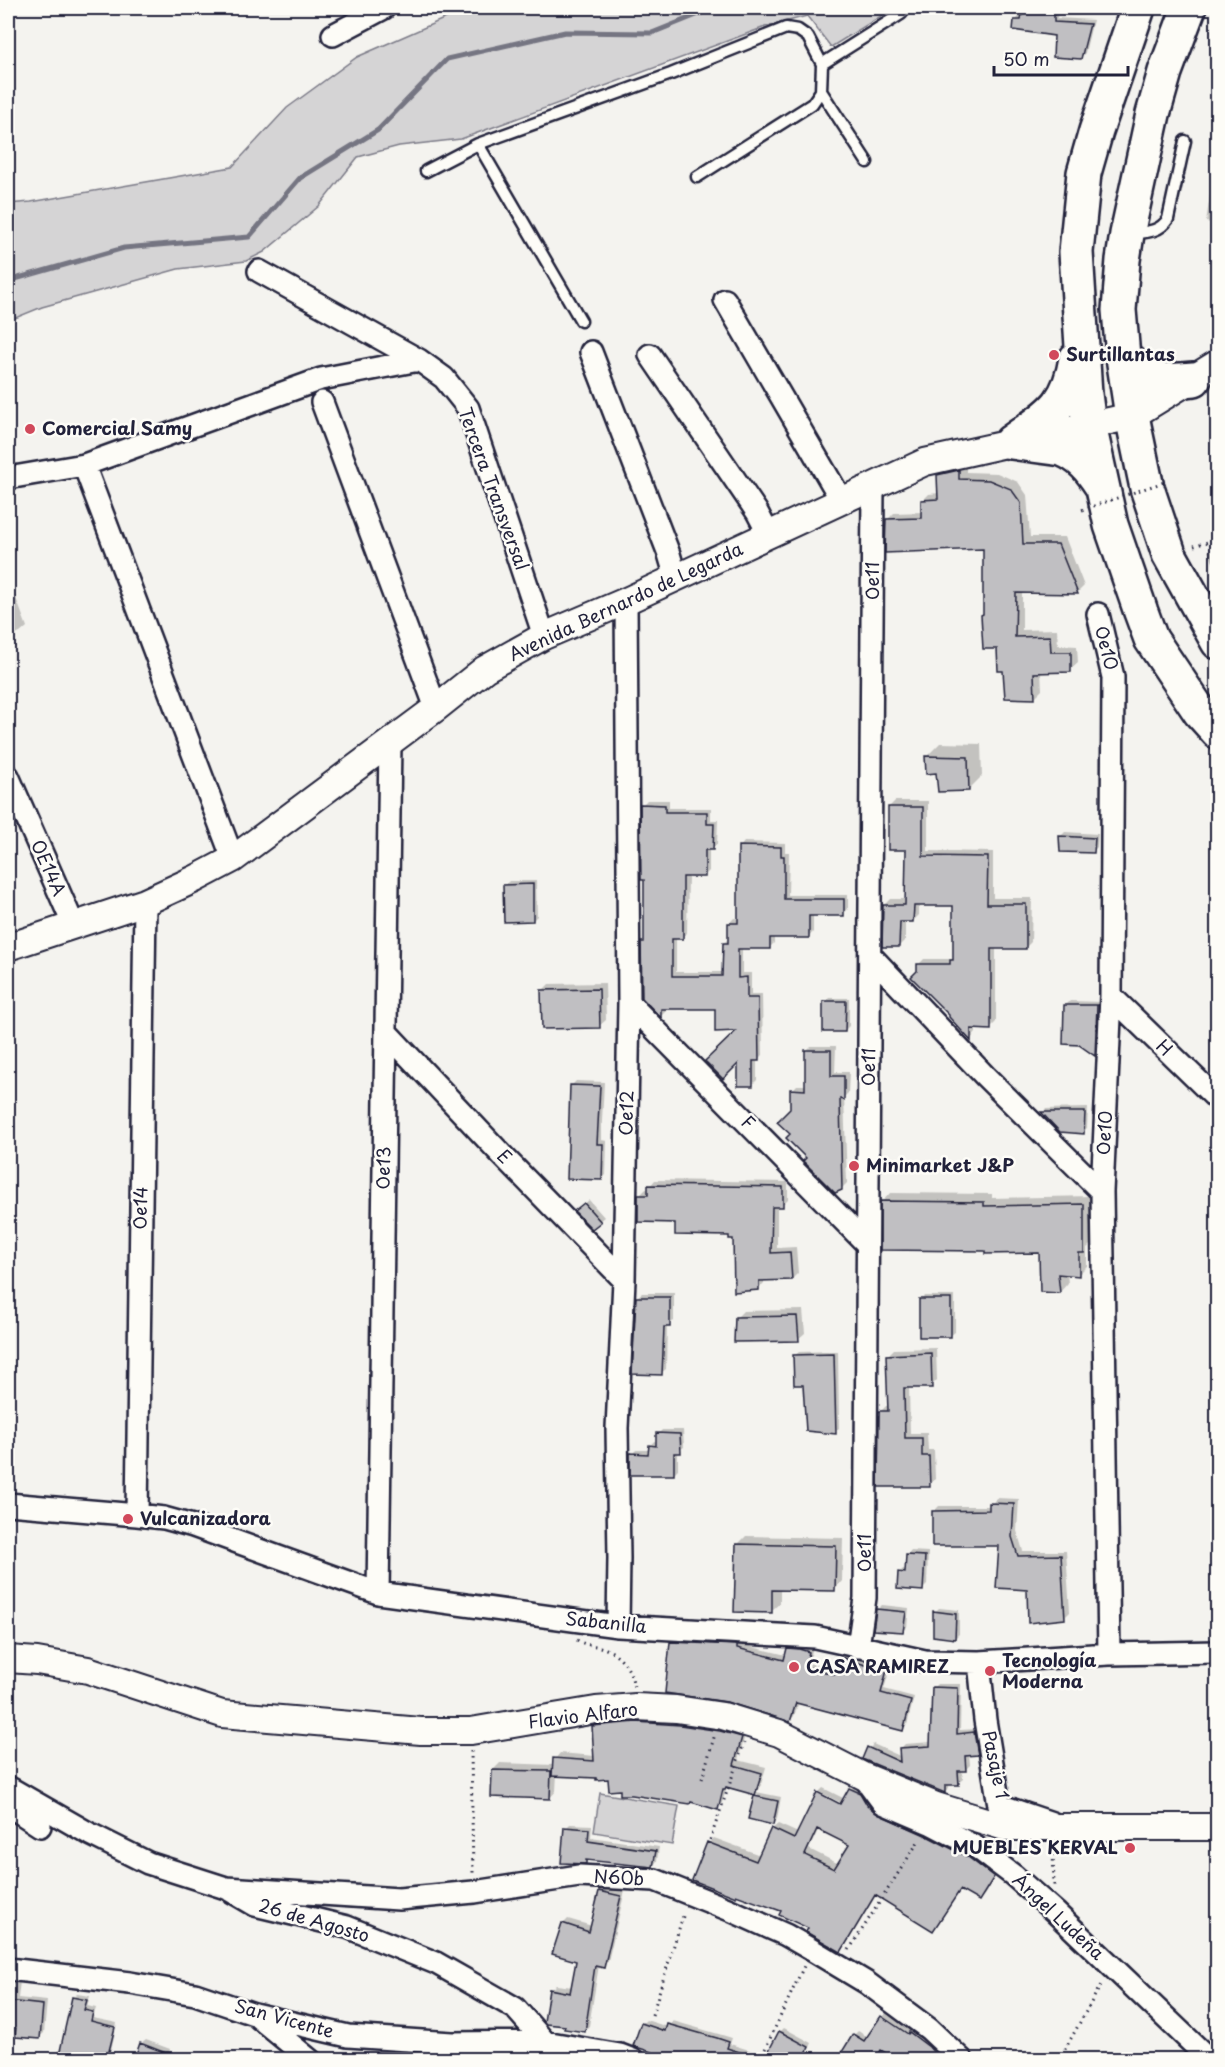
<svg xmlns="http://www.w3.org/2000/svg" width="1225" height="2067" font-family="'Playpen Sans',sans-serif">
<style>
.green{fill:#d5d4d5;stroke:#7c7b88;stroke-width:1.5}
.shadow{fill:#0003;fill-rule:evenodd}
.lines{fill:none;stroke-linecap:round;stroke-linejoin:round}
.stream{stroke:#757582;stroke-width:5}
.building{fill:#c0bfc2;stroke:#22223b;stroke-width:1.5;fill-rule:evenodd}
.service-casing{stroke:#22223b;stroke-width:15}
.minor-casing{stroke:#22223b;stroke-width:26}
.tertiary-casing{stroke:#22223b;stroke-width:30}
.primary-casing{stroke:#22223b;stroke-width:38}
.path{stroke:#22223b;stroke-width:3;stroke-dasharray:1.5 4.5;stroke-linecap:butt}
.service{stroke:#fdfcf7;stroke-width:10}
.minor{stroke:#fdfcf7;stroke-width:21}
.tertiary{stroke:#fdfcf7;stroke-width:26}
.primary{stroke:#fdfcf7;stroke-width:33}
.path-bridge{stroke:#22223b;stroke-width:3;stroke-dasharray:1.5 4.5;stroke-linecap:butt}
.poi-dot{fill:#d1495b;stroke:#fdfcf7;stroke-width:2}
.labels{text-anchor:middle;stroke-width:5;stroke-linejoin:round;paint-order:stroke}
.poi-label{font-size:18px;font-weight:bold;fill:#22223b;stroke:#fdfcf7;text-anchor:start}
.street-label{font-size:18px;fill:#22223b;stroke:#fdfcf7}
</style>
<rect width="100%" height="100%" fill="#f4f3ef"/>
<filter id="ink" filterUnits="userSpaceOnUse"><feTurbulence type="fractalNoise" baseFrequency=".0167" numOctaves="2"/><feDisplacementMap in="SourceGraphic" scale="12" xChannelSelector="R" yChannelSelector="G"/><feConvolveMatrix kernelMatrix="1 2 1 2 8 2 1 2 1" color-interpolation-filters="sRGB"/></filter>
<g filter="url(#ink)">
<path class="green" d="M482,8H894L831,47L807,16L765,27L461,139L399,146L358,157L319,206L264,252L246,261L178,269L42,307L8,321V204L31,202L232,167L287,108L357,57L462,11Z
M600,1793L679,1806L672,1845L594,1832Z"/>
<path class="shadow" d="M1028,8L1058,11L1057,18L1093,20L1085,53L1081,57L1056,35L1016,20L1020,16H1023Z
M1218,140V224L1206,222Z
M966,464V472L997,473L1018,482L1027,495L1030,537H1065L1084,586L1077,593L1022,592V630L1057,629L1058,645L1077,646L1078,663L1070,670L1041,671L1042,690L1035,697L1004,670L998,647L985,613V548L887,520L894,513L923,512L922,501L929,494L939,493V475L946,468Z
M1218,545V573L1208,551Z
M8,577L27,627L20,633L8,638Z
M940,743L981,744L982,776L968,790L938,771L927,756Z
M647,800H669V808H711V820H718L717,844L713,848H709V871L704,876H688L687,933L682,938L676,937V972H724V943L729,938V923L734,918L740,919V847L744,842L785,843V852H789L788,895H848V909L843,914H813V932L809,937L774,936V943L769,948H742V973H751V994H762L763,1055L757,1061V1080L753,1084L740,1030L716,1007L666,1008V1011L661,1016L643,997V943L645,941L646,879L642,805Z
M895,801H928V851L993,852V898H1032L1031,942L1025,948H996V1022L990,1028H976V1033L971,1039L918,972V965L924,959H953L955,905L919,904V915L913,921H905V940L899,946L884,905L890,899H907L908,848L889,807Z
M1065,832L1098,834L1097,847L1093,852L1061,836Z
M509,881H536L537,916L533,920L505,885Z
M605,983L606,1020L599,1026L542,991L549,984Z
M829,998H849V1026L844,1031L825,1002Z
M1070,1001L1100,1002L1099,1050L1095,1054L1079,1043L1066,1005Z
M811,1046H836L835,1072H849L848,1093L844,1097L847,1183L842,1188L808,1158L792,1134V1090L797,1085H806V1051Z
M576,1081L604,1082L601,1140L607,1141L606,1175L602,1179L572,1085Z
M1088,1108L1087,1128L1083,1132L1043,1112L1046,1109Z
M655,1180L788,1182V1199L782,1205H777V1248L796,1247L798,1273L792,1279L764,1280V1283L758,1289L735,1238L731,1235L677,1222L640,1195L646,1189L649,1190L650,1186Z
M890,1193L992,1194V1198L1092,1196V1243L1087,1248V1266L1079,1274H1067L1068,1283L1060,1292L1041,1252L986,1249L882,1202Z
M589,1200L604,1217L592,1227L576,1211Z
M642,1293H674V1321L667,1325L666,1369L661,1373L637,1297Z
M925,1296H955V1332L950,1336L921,1300Z
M803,1310L805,1333L798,1339L736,1318L743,1311Z
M936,1348L937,1380L931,1386L909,1387L910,1433H927L928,1450H934L935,1479L929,1485L880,1412L886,1406H889L888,1355L894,1349Z
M838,1351L839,1428L835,1432L804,1384L794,1356L799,1352Z
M662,1430H683L684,1447L678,1451V1469L673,1474L632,1454L636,1450H650V1446L654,1441L657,1442L658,1434Z
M996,1498L1019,1499L1017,1531L1023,1551H1066L1070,1612L1064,1618L1029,1588L1001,1545L933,1512L939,1506H991Z
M746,1536L843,1538L842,1581L834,1590L780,1589V1603L771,1611L737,1545Z
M911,1551L928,1552L927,1585L923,1589L899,1573L903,1569H906L907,1556Z
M882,1605L909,1608L907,1627L902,1631L878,1609Z
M939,1608L959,1610V1634L955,1638L935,1612Z
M675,1638L741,1642L740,1644L786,1655L788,1649L793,1645H804L813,1647L809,1663L837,1670L841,1658L845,1653L876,1663L879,1659L892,1662L884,1689L914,1697L907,1725L902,1729L799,1702L794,1716L790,1720L671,1642Z
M937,1684H961L960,1730L978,1729L981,1749L977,1754H969L970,1765L965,1770H962L963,1779L958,1783L949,1784V1788L945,1791L864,1758L873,1744L902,1757L901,1748L905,1744L932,1742L933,1688Z
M642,1717L670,1719L746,1732L738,1760L766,1767L760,1788L756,1792L781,1797L777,1819L772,1823L755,1797L758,1794L727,1786L722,1803L717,1808L610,1778L557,1774L556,1791L550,1798L493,1770L500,1763L554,1765L555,1759L560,1753L595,1756L593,1727L598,1721Z
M856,1783L998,1871L985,1894L979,1900L961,1889L933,1929L877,1894L846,1945L840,1950L811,1928L783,1910L709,1843L714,1838L760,1855L772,1829L778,1824L798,1833L846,1809L848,1806L819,1792L823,1788L845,1799ZM819,1828L851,1844L839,1864L809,1849Z
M570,1824L592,1825L591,1837L659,1847L657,1861L653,1866L589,1859L585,1862L566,1828Z
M606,1886L625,1891L608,1961L603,1966L599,1965L589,2026L584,2031L550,1990L556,1985L573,1987L577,1960L563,1924L568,1919L592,1926L601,1891Z
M8,1980L20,1981L18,1998L47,2001L44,2033L39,2037L17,2027L8,2026Z
M77,1994L90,1996L87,2006L96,2008L93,2018L117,2023L111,2050L107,2053L85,2048L74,1997Z
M886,2013L913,2031L914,2029L947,2060H902L891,2051L882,2049L875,2060L854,2035L858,2031L869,2038Z
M646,2020L668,2027L673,2021L722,2035L732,2038L730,2044L768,2056L780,2032L784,2028L812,2043L804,2060H667L668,2056L642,2024Z
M146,2040L170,2049L167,2060L141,2044Z"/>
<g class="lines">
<path class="stream" d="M8,281L124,248L249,237L300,178L378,130L447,59L565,32L652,33L714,8"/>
</g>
<path class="building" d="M1022,12L1054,14V22L1090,24L1081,59L1053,57L1054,36L1013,30L1014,20H1021Z
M959,470V479L989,480L1011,489L1021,503L1023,544H1058L1078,594L1016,593L1015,637L1050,636L1051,652H1071V672L1034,673L1035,699L1005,698L1003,671H998L997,649H983L981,615L983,614V549L885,553L886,519L921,518V500L938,499L937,475Z
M925,756L968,757L969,791L938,792L936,773L926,774Z
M640,804L665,805V812H707V824H714L713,850H705V877H683V939H672V976H722L723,943H728V923H738V846L781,847V856H784V899H844V916H809V938H770V949H738V978L747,977V998H758L759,1061H753V1086H738V1064L723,1079L705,1061L736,1031L715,1032V1009H661V1018L642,998L641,942H644V880H641Z
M888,807H923V856L988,857L987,904H1026V949H991V1030L971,1029V1041L949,1017V1015L911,977L917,971V964H950V960H953V906H914L913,922H900L899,947H882L883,905H905L906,850H888Z
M1059,836L1095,838L1094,853L1060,852Z
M533,884V921L504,922L503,885Z
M599,989L600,1028L542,1029L541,990Z
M823,1001H846L845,1032H823Z
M1064,1005H1097L1095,1056L1079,1045L1063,1044Z
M805,1050H831V1076H844V1100L840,1099L842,1190L835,1193L803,1161L806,1158L786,1138L790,1134L777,1122L790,1109V1089L805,1090Z
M570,1085L600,1086L597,1144H603L602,1180L567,1179Z
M1041,1112H1085L1084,1134L1060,1132Z
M648,1185L783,1187V1207H772L771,1253L790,1252L792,1280L759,1281V1290L734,1292L733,1239H729V1236L675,1235V1223L638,1222V1195H648Z
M880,1201L984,1202V1206L1084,1204V1253H1079V1276L1058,1274L1060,1293L1040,1292L1039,1253L985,1254V1251L880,1250Z
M584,1203L601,1222L592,1229L574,1211Z
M636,1297H670V1327H664L662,1375L632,1374Z
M919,1299H951V1337H919Z
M797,1316L799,1341L734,1342L735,1317Z
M931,1353L932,1388H904L905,1438H922V1456H929L930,1487H878L879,1411H888L886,1355Z
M834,1354L836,1434L806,1431L803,1385H794L793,1355Z
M656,1433L680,1434L681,1453H674V1475H630V1453L648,1454L649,1445L656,1446Z
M989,1503L1014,1504L1012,1537L1018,1556L1061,1555L1065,1619L1028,1623L1027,1590L996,1588L999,1546H932V1511L989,1510Z
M736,1544L836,1546L835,1591L772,1590V1613L734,1612Z
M906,1555L925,1556L923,1591L897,1589L898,1572L905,1573Z
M876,1609L906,1612L903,1632L873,1630Z
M933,1611L956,1614L955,1639L933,1636Z
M670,1642L737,1645V1648L784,1660L787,1648L799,1649L809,1652L805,1667L834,1674L840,1657L872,1667L873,1663L888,1666L881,1693L911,1701L903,1731L796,1703L790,1722L727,1702L665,1693Z
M932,1687L958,1688L957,1734L974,1732L978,1755L965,1756L966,1771H958L959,1785H945V1793L862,1759L867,1747L900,1762L899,1748L930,1746Z
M636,1722L680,1725L720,1731L742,1737L734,1765L762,1773L755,1795L726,1787L725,1789H723L718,1810L691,1802L690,1804L632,1795H620V1790L609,1791L608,1779L596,1780V1778L552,1776L553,1758L594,1761L592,1726Z
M492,1770L551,1771L550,1799L491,1797Z
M849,1788L860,1793L867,1805L878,1814L925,1835L968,1857L994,1877L979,1901L960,1890L933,1931L875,1895L841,1952L806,1932L808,1928L779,1915L781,1911L736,1895V1897L692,1880L707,1842L756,1861L771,1828L794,1839L817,1792L840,1804ZM817,1829L849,1845L834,1869L805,1855Z
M754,1796L778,1801L773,1825L748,1819Z
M564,1827L589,1829L588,1841L656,1851L653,1867L586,1860V1864L561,1863Z
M599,1891L621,1896L604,1968L595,1966L585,2032L564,2029L565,2026L546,2024L544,2022L549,1989L570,1993L576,1961L552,1954L562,1923L589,1932Z
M72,1997L87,2000L84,2010L93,2012L91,2021L115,2027L108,2055L99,2053L98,2060H58Z
M8,2001L43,2005L40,2039L15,2037L16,2028L8,2027Z
M881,2016L908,2034L909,2032L929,2047L940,2060H899L891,2053L889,2055L881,2050L875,2060H837L853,2034L864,2041Z
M641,2023L665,2031L667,2024L717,2038L729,2042L727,2048L755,2057L754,2060H666L667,2057L633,2046Z
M779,2031L809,2047L803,2060H764Z
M140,2043L179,2058V2060H134Z"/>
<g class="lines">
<defs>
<path id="service" d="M822,64L901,14L906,8
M821,91L867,162
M478,144L581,321
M426,171L478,144L671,74L786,28L798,30L808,37L822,64L821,91L812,104L697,177
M1130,234C1145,232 1159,233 1168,219L1185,141"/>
<path id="minor" d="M333,35L384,8
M259,271L419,360L444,378L468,408L544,636
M725,300L842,501
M591,352L669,554L676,578
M650,355L757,512L769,535
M322,402L436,708
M84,465L233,859
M8,478L84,465L321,379L419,360
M1098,614L1113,677L1111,996L1102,1192L1109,1654
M8,776L74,926
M871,956L985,1076L1102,1192
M1111,996L1218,1100
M629,1003L866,1243
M386,1032L503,1156L624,1280
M8,1504L137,1515L164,1518L193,1526L378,1593L573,1620L618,1626L815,1637L925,1661L979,1662L1109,1654L1218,1652
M137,1515L145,902
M378,1593L390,742
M618,1626L619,1558L617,1428L624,1280L629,1003L626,601
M858,1647L865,1598C866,1228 871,858 873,487
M979,1662L985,1720L999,1805L1052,1823
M863,1776L883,1803L930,1823L976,1847L1013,1875L1055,1912L1210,2060
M8,1787L90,1834L148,1863L226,1888L255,1905L347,1927L436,1963L515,2008L545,2042
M8,1805L40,1826
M226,1888L399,1899L474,1892L579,1876L655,1880L730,1910L786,1935L812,1950L867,1983L929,2029L962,2060
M8,1969L130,1983L195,1994L254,2014L348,2036L452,2043L545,2042L620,2055L633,2060
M259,2018L310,2060"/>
<path id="tertiary" d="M8,947L145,902L195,879L233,859L436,708L485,669L544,636L626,601L925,462L1132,416L1218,363
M8,1659L37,1661L88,1670L222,1714L421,1731H471L596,1710L636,1707L676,1709L723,1716L779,1733L863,1776L936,1806L1005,1827H1218"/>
<path id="primary" d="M1138,8L1096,131L1084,173L1076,252L1085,394L1089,425L1111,525L1141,612L1151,639L1200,712L1218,732
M1189,8L1165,72L1153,114L1127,234L1123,260L1119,310L1123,357L1132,416L1147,488L1169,554L1218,642
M1123,357C1152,381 1155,383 1194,379
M1011,442C1048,415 1068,408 1076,359
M1011,442L1062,449C1081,457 1090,468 1101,485"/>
</defs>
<use href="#service" class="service-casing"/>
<use href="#minor" class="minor-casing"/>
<use href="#tertiary" class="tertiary-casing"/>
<use href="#primary" class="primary-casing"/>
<path class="path" d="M1194,546L1218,539
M577,1640C586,1646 596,1645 606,1649C622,1655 632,1671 634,1688
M471,1751L473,1873
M702,1779L715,1734
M710,1840L744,1743
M1053,1848L1054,1886
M849,1950L920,1839
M652,2015L684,1913
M760,2060L804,1966
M1059,2060L1102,1983"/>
<use href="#service" class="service"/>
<use href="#minor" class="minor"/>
<use href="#tertiary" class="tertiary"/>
<use href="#primary" class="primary"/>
<path class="path-bridge" d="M1082,510L1164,482"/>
</g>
</g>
<g class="poi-dot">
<circle cx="1054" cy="355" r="6"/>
<circle cx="30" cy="429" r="6"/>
<circle cx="854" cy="1166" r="6"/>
<circle cx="128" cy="1519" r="6"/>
<circle cx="794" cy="1667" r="6"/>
<circle cx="990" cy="1671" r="6"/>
<circle cx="1130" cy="1848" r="6"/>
</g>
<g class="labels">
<g class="poi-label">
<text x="1066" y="361">Surtillantas</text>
<text x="42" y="435">Comercial Samy</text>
<text x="866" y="1172">Minimarket J&amp;P</text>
<text x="140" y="1525">Vulcanizadora</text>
<text x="1002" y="1667">Tecnología<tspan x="1002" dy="21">Moderna</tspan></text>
<text x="806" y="1673">CASA RAMIREZ</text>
<text x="1118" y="1854" text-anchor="end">MUEBLES KERVAL</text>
</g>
<g class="street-label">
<text transform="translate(493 489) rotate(70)" y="6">Tercera Transversal</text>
<text transform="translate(873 581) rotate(-90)" y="6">Oe11</text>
<text transform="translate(626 602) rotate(-25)" y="6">Avenida Bernardo de Legarda</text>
<text transform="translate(1106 648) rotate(76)" y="6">Oe10</text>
<text transform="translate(48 868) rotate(66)" y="6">OE14A</text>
<text transform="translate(1164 1048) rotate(44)" y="6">H</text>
<text transform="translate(869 1067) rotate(-89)" y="6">Oe11</text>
<text transform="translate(627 1113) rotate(-89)" y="6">Oe12</text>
<text transform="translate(748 1123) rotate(45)" y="6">F</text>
<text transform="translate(1105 1133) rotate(-87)" y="6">Oe10</text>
<text transform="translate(504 1157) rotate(46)" y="6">E</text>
<text transform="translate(384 1168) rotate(-89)" y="6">Oe13</text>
<text transform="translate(141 1208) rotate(-89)" y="6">Oe14</text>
<text transform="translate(865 1553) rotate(-90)" y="6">Oe11</text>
<text transform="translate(606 1623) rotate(6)" y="6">Sabanilla</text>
<text transform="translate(583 1716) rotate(-7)" y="6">Flavio Alfaro</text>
<text transform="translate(995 1765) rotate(78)" y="6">Pasaje 1</text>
<text transform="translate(619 1878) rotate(3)" y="6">N60b</text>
<text transform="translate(1058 1917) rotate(43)" y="6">Ángel Ludeña</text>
<text transform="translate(314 1921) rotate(16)" y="6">26 de Agosto</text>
<text transform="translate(284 2019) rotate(15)" y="6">San Vicente</text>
</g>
</g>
<rect width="1225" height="2067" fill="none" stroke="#fdfcf7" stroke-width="30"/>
<rect x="15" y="15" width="1195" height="2037" fill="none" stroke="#22223b" stroke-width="2" filter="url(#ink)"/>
<path d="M994 66v9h134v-9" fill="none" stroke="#22223b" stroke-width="3"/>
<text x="1003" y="66" font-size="18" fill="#22223b" stroke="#fdfcf7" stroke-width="4.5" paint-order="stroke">50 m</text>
</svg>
